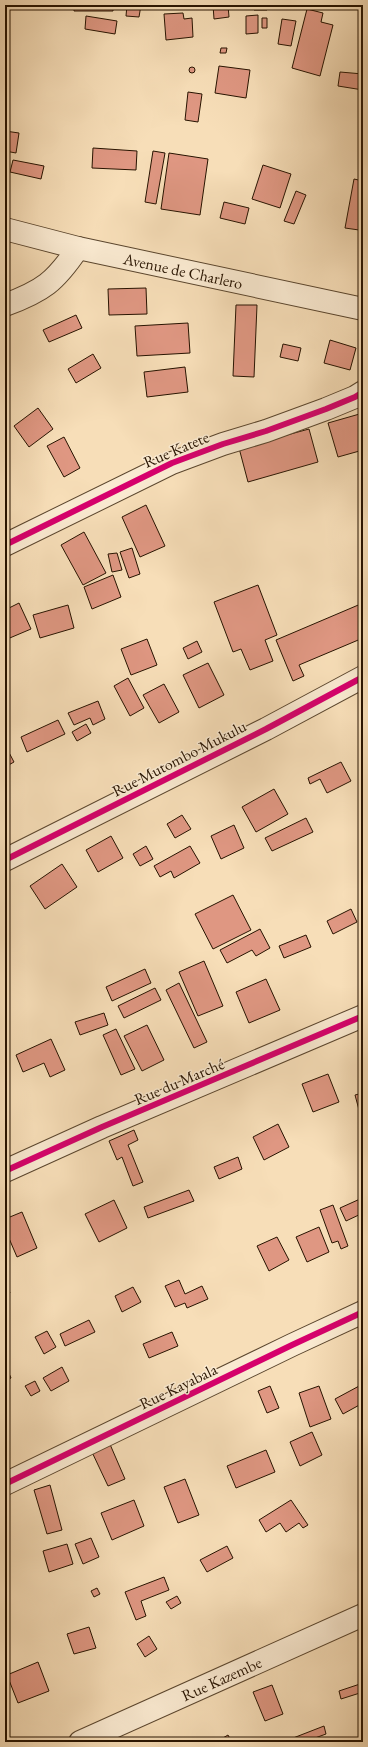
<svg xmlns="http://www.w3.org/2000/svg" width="368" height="1747" font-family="'EB Garamond',serif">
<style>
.building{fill:#df9782;stroke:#271300}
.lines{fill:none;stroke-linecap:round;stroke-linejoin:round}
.minor-casing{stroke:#5b462e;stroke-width:24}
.minor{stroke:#faead1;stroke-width:22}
.cycleway-casing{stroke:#faead1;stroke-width:8}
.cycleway{stroke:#d6006c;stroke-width:6}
.labels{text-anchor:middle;stroke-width:3;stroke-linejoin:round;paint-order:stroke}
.street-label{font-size:16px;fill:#271300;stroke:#faead1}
</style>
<rect width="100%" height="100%" fill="#f7deb8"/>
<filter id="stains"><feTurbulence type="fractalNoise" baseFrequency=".005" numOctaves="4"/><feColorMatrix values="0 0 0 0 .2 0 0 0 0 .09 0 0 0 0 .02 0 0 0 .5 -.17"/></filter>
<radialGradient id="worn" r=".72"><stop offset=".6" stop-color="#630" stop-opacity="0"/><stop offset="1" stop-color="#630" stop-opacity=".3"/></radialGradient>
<path class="building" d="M74,5H113V11H74Z
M127,5H141L139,17L126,16Z
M213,5H228L229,17L214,19Z
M254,5H267V10H254Z
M307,9L323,13L321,22L333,25L320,76L292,68Z
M183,13L184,19L192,18L193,37L166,40L164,14Z
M258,15V33L246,34V16Z
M86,16L117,21L115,34L85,29Z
M262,18H267V28H262Z
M282,19L296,21L291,46L278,44Z
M221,48H227L226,53H220Z
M219,66L250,70L246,98L215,93Z
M189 70a3 3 0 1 1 6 0a3 3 0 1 1-6 0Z
M340,72L363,74V90L338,86Z
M188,92L202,94L198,122L185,120Z
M5,131L19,133L16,153L5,151Z
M93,148L137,151L136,170L92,168Z
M153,151L165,153L156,204L145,202Z
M169,153L208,159L200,215L161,209Z
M13,160L44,166L41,179L10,172Z
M263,165L291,174L280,208L252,199Z
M354,179L363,181V211L359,230L345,228Z
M296,191L306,195L294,224L284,221Z
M224,202L249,208L245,224L220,218Z
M146,288L147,314L109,315L108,289Z
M236,305H257L254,377L233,376Z
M76,315L82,328L49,342L43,330Z
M188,323L190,353L137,356L135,326Z
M330,340L356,348L350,370L324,363Z
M283,344L301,348L298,361L280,357Z
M93,354L101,368L76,383L68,369Z
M185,367L188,392L147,397L144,372Z
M38,408L53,429L29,447L14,426Z
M363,413V450L338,457L328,423Z
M309,429L318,462L248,482L239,448Z
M64,437L80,468L64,477L47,446Z
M146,505L165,546L140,557L122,517Z
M84,532L106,573L83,585L61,545Z
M132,548L140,574L129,578L120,552Z
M117,553L122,570L112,572L108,554Z
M113,575L121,597L92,609L84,587Z
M258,585L277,635L265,640L273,661L250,670L241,649L233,652L214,602Z
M19,603L31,629L5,640V610Z
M363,603V638L299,665L304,676L293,681L276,640Z
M68,605L74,628L40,638L33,615Z
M147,639L157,665L131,675L121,649Z
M197,641L202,652L188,659L183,648Z
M208,663L224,695L199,708L183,675Z
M128,678L144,708L130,716L114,686Z
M164,684L179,712L159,723L143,695Z
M98,701L105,719L93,725L90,718L74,725L68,713Z
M58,720L65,734L27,752L21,737Z
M86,724L91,733L77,741L72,732Z
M5,745L14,762L5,767Z
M341,762L351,781L327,793L320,779L310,784L308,778Z
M274,789L288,814L256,832L242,807Z
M182,815L191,829L175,838L167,824Z
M306,818L313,832L272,851L265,838Z
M234,825L244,848L221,859L211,836Z
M111,836L123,858L98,872L86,850Z
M146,846L153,859L140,866L133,854Z
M190,846L200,863L174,878L171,871L160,877L154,866Z
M62,864L77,887L45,909L30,886Z
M233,895L251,930L213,949L195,914Z
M351,909L357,922L333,934L327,921Z
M260,929L270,948L256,956L252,950L227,963L220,950Z
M306,935L311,947L284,958L279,946Z
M204,961L223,1006L198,1016L179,972Z
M145,969L151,983L112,1001L106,987Z
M266,979L280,1010L249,1023L236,992Z
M179,983L207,1042L194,1048L166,990Z
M155,988L161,1000L124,1018L118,1006Z
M104,1013L108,1025L80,1035L75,1022Z
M147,1025L164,1060L142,1071L124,1036Z
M116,1029L135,1069L121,1075L103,1035Z
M51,1039L65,1070L50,1077L44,1063L23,1072L16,1055Z
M328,1074L339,1102L313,1112L302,1084Z
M363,1093V1120L362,1121L355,1095Z
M278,1124L289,1147L264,1160L253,1137Z
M134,1130L138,1140L128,1145L143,1182L133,1186L122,1157L117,1160L109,1141Z
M238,1157L242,1169L219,1179L214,1167Z
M189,1190L194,1201L148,1218L144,1207Z
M360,1199L363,1206V1213L346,1221L340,1208Z
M114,1200L127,1228L99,1242L85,1214Z
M333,1205L348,1246L341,1249L338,1241L332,1243L320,1210Z
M22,1212L37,1248L17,1257L5,1229V1219Z
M319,1227L329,1252L307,1262L296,1237Z
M277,1237L289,1260L269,1271L257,1246Z
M179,1280L185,1294L202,1286L208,1299L187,1308L185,1303L175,1307L165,1286Z
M7,1286L10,1293L5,1295V1287Z
M133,1287L141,1302L122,1312L115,1296Z
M89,1320L95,1332L65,1346L60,1334Z
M47,1331L56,1347L44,1354L35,1337Z
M172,1332L178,1346L149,1358L143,1344Z
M5,1364L11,1378L5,1381Z
M62,1367L69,1381L51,1391L43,1378Z
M35,1381L40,1391L31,1396L25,1386Z
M361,1385L363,1389V1403L343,1414L335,1399Z
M270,1386L279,1408L267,1413L258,1391Z
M319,1386L331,1419L310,1427L299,1393Z
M312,1432L322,1455L300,1466L290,1442Z
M109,1442L125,1479L108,1486L91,1450Z
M266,1450L275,1472L236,1488L227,1466Z
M185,1479L199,1515L178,1523L164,1487Z
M50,1485L62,1530L47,1534L34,1490Z
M134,1500L144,1526L112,1540L101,1513Z
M291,1500L308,1525L303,1528L299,1523L286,1532L280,1523L266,1532L259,1520Z
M91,1538L99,1557L83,1564L75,1544Z
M67,1544L73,1564L49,1572L43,1551Z
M227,1546L233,1558L207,1572L200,1560Z
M5,1551L9,1561L5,1562Z
M164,1577L169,1590L141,1601L146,1616L136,1620L125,1592Z
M97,1588L100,1594L94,1597L91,1591Z
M177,1596L181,1603L171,1609L166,1602Z
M89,1627L96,1648L74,1654L67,1634Z
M149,1636L157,1649L145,1657L137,1644Z
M38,1662L49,1691L18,1703L7,1675Z
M363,1683V1692L341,1699L339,1691Z
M272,1685L283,1714L265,1721L253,1692Z
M324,1726L326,1734L304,1742H289L288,1740Z
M228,1735L232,1742H216Z"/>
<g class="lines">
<defs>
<g id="minor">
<path id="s1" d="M5,229L78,248L363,309"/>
<path d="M5,305C43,291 55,282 78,248"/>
<path d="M5,545L172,463L223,444L266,431L326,409L355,397L363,392"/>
<path d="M5,860L266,729L363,677"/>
<path d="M5,1171L102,1127L363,1016"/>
<path d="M5,1484L292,1345L363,1312"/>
<path id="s2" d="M80,1742L363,1615"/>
</g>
</defs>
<use href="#minor" class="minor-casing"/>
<use href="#minor" class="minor"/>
<defs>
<path id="cycleway" d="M5,545L172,463L223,444L266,431L326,409L355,397L363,392
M5,860L266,729L363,677
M5,1171L102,1127L363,1016
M5,1484L292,1345L363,1312"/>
</defs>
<use href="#cycleway" class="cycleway-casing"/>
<use href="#cycleway" class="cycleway"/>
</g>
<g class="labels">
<g class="street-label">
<text dy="6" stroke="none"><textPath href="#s1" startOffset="183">Avenue de Charlero</textPath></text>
<text transform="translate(176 449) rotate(-23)" y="6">Rue Katete</text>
<text transform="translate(179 758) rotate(-27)" y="6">Rue Mutombo Mukulu</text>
<text transform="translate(179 1081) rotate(-23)" y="6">Rue du Marché</text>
<text transform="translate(178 1386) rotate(-26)" y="6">Rue Kayabala</text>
<text dy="6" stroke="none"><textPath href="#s2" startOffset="155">Rue Kazembe</textPath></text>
</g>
</g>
<rect width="368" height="1747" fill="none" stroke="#f7deb8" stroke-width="20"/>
<rect x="6" y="6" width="356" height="1735" fill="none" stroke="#271300" stroke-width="2"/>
<rect x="10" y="10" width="348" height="1727" fill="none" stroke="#271300"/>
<rect width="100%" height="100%" filter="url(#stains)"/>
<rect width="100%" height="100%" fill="url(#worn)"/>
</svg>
